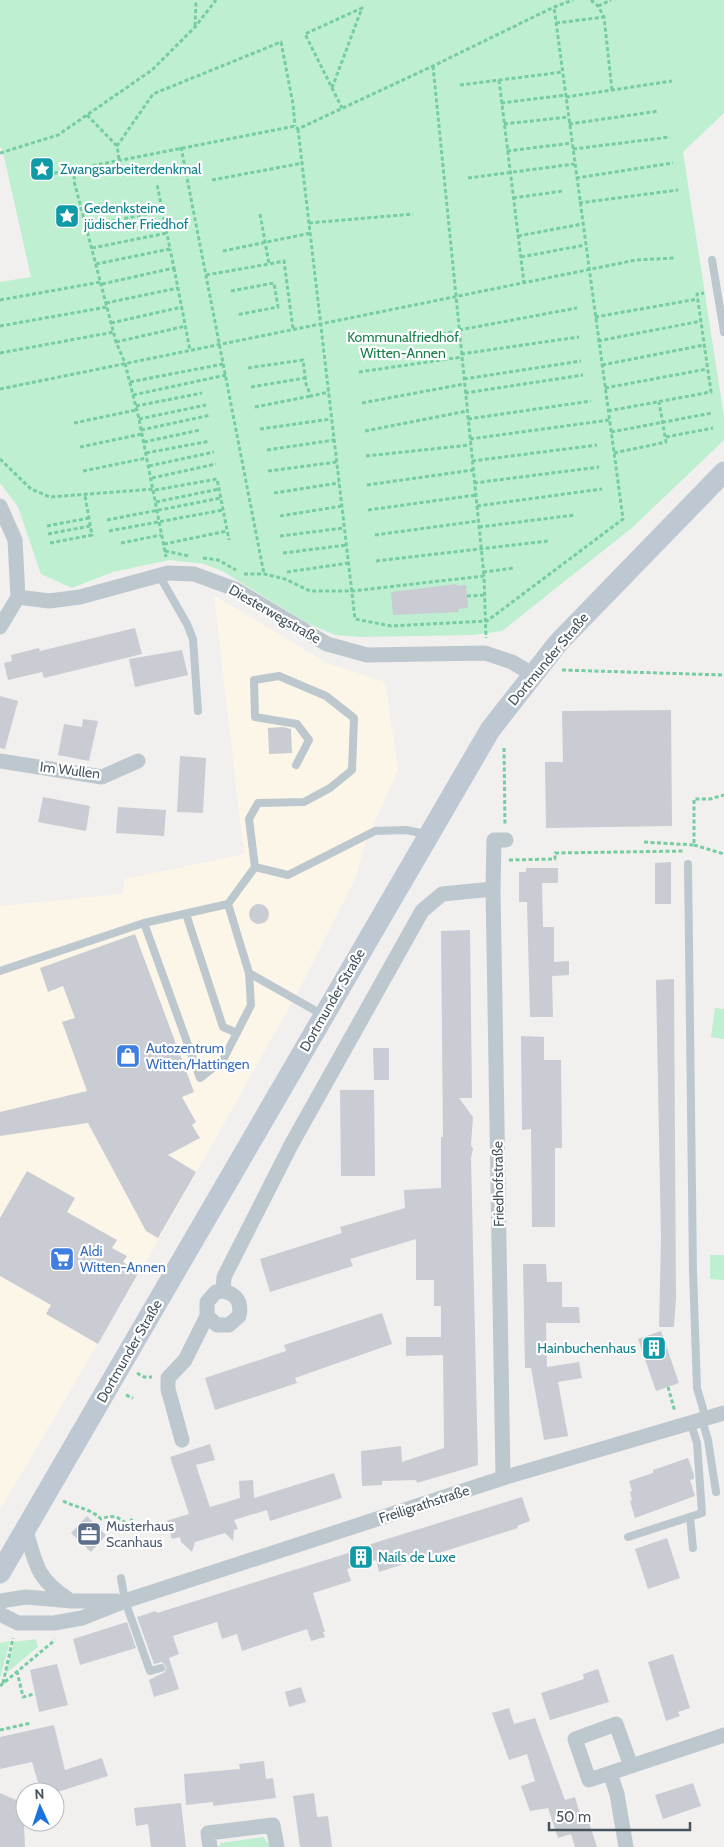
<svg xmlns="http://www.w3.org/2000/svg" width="724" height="1847" font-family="Cabin,sans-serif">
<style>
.commercial{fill:#fcf6e9}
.green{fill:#beefd1}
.building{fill:#c9ccd2}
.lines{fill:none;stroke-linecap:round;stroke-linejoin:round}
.path{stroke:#76cda1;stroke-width:3;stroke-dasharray:4 2.5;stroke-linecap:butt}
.lane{stroke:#bdc7ce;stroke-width:8}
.street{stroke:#bdc7ce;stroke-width:15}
.secondary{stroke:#bdc8d3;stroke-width:21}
.labels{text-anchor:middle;stroke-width:4.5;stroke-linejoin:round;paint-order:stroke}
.culture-label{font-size:14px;fill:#0d838f;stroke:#fff;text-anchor:start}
.park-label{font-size:14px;fill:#187e4a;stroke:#fff}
.street-label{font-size:14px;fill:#47535d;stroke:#fff}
.shop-label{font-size:14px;fill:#366cbe;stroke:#fff;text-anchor:start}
.service-label{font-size:14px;fill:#4e5e75;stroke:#fff;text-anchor:start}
</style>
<rect width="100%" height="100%" fill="#f2efef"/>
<path class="commercial" d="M214,595L327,663L385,682L398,770L364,846L356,877L299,990L142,1269L0,1510V906L123,894L125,879L244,854Z"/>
<path class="green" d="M0,0H724V113L683,152L724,417V440L633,527L502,631L474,635L360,637L335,635L307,623L222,571L204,564L169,560L113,572L72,588L41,574L18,507L0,483V282L31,277L2,148H0Z
M715,1008L724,1009V1039L711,1037Z
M710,1255H724V1280L710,1279Z
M36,1639L38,1647L5,1674L14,1642Z
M10,1641L0,1678V1643Z
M263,1837L271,1847H218L221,1843Z"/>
<path class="building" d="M457,584V586L466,585L468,608L458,609L459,612L393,615L391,592Z
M135,628L142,654L44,678L42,672L8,680L4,663L12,661L11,655L39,648L40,651Z
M182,650L188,675L135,687L129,659Z
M0,696L18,701L5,749L0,748Z
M671,710L672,826L546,828L545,762H563L562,711Z
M83,719L98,721L89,761L58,755L64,724L82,727Z
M283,727L291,729L292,753L269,754L268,728Z
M180,756L206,758L203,813L177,812Z
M43,797L90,806L86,831L38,822Z
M118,807L166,810L164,836L116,833Z
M671,862V904H655V863Z
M526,868H558V883H542L543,927H554V962L569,961V975L552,976L553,1017H530L527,902H519V872H526Z
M249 914a10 10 0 1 1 20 0a10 10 0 1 1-20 0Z
M470,930L472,1098H459L473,1117L471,1145L473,1149L471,1158L478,1465L417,1483L416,1480L382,1481V1485L362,1486L361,1451L401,1446L402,1462L444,1448L443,1355L406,1356V1337H441V1306H434V1280H416V1239L350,1259L353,1266L270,1292L260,1259L342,1233L340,1227L405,1208L404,1190L441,1188V1137H443L441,931Z
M135,934L194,1092L182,1097L196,1122L192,1125L200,1138L168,1155L196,1172L158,1238L146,1231L88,1123L0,1136V1112L87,1091L62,1022L75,1018L63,986L48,992L40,968Z
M674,979L676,1299L674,1327H659L661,1239L656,980Z
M521,1036L544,1037V1060H561L562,1148H555V1227H532L531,1129L522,1130Z
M373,1048H389V1080H374Z
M340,1090H374L375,1176H341Z
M27,1171L75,1198L67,1212L117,1240L112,1248L127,1256L123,1262L139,1272L98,1344L46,1314L51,1305L0,1276V1218Z
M523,1264H546L547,1282H562V1307H579L580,1323H546L547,1367L579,1362L582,1378L558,1382L568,1436L544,1440L531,1368H525Z
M382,1313L392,1344L295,1378L297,1383L215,1410L205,1378L286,1351L284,1345Z
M661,1331L679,1383L656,1391L638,1339Z
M210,1444L215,1460L196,1465L210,1507L240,1498L239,1481L253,1480L254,1498L334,1473L342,1498L270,1521L267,1510L234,1520L238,1529L234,1530L233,1541L225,1533L195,1542L192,1552L181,1542L180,1537L172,1539L166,1521L189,1514L170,1457Z
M688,1458L694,1475V1479L690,1480L695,1496L635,1518L630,1501L632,1500L630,1492L632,1491L629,1481L653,1473V1470Z
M522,1497L530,1521L517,1526L518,1528L379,1572L376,1560L364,1564L363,1549L371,1546V1544Z
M87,1516L106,1535L91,1552L71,1533Z
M667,1538L680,1578L648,1589L635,1549Z
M358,1550L363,1564L347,1569L351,1581L313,1593L325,1632H323L325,1637L311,1641L307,1629L242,1651L237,1634L222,1639L217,1622L173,1636L179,1654L169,1658L179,1689L154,1697L149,1680L165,1672L166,1667L162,1662L154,1664L137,1617L156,1611L157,1613Z
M127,1622L136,1648L80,1665L73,1639Z
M673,1654L690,1708L678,1712L680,1716L666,1721L648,1662Z
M57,1664L68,1705L39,1712L30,1670Z
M598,1669L609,1702L550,1720L541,1693L584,1679L583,1674Z
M301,1687L306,1702L289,1707L285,1692Z
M509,1708L514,1724L535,1718L565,1800L575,1797L580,1814L586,1813L597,1847H575L571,1834L558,1838L548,1808L530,1811L521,1786L535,1781L527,1754L509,1760L492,1713Z
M54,1725L65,1770L102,1758L108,1776L57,1792H41L32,1762L0,1769V1737Z
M264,1761L266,1779L273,1778L276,1798L213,1806V1802L186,1805L184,1774L240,1769L239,1764Z
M693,1783L701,1806L663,1819L655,1795Z
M0,1793L23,1803L25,1847H0Z
M314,1793L317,1817L328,1816L332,1847H300L293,1796Z
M181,1803L186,1847H151L148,1824L136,1826L134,1808Z"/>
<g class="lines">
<path class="path" d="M591,0L598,6L604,17L612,90
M598,6L611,0
M556,23L604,17
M195,26L196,0
M433,66L484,576
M499,80L524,283
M460,85L563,72
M332,88L362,8L305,34L342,108
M566,97L672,81
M501,103L566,95
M87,115L117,146
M504,124L568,117
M569,124L659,111
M298,129L355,619L391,626L487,621L623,519L554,7
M181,147L264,574
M573,149L670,137
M507,151L572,143
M0,153L58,135L152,70L195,27L216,0
M119,159L117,146L153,94L281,42L293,104L295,126
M75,169L74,181L116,342L125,363L139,419L166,557
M35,177L295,126L298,129L433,66L554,7L573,0
M468,178L574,164
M576,178L673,163
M212,180L303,163
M513,198L563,191
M579,203L678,190
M260,214L269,264L284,261L293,329
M309,223L413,214
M86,226L162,211
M518,236L582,224
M92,248L167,233
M223,251L311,233
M521,257L585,245
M96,264L170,249L157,184
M174,268L190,350
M206,275L269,264
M102,284L174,268L170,249
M231,291L274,283L278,307L236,315
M0,300L101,282
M106,303L178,288
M595,317L698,299
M111,323L182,307
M0,326L107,307
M459,330L577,308
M598,341L701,321
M116,342L186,326
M384,343L459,331
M0,353L114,332
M461,354L579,337
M602,365L704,345
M248,368L303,360L306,384L311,396L329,392
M359,372L462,357
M464,379L581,361
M130,382L223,364
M251,387L305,378
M605,388L707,369
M0,389L636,260L675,258
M465,393L583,375
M133,395L226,375
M362,403L464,384
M136,406L202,393
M255,407L311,396
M608,411L711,392L697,294L704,293
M139,419L206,405
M468,419L591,401
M74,423L136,410
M260,429L331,419
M141,430L211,415
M365,431L467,411
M611,432L712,413
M666,437L713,428
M470,439L609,420
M144,442L200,430
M80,447L142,434
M267,450L334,440
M146,453L210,441
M614,453L666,442L659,402
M366,456L470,445
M0,459L31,489L50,497L154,489
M472,461L597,445
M149,466L214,452
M83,471L147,458
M268,471L337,462
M152,478L216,464
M474,483L599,467
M367,485L473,470
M155,490L217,479L229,540
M274,493L339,483
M156,502L219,489
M477,506L602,489
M368,510L476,495
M280,516L342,506
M107,520L221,498
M47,526L89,518
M479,527L575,515
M109,531L223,510
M48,534L90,526
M375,535L478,521
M280,536L344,528
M50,543L92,535L85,496
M121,543L161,535
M164,544L227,531
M165,551L189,556
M283,553L347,545
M203,558L218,560L236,570
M376,561L548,541
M287,572L349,563
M483,572L515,568
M244,574H264L285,579L310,591H352L484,576L486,638
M467,596L485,595
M562,670L724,675
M504,748L505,824
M644,842L694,845V799H710L724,795
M694,845L724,854
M509,860L555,859V853L685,851
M137,1373L144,1377H152
M668,1387L675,1412
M126,1395L133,1398
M63,1501C77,1508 90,1508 101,1519C113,1514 120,1517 128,1526V1531
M128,1526L132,1525L131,1516
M17,1671L23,1697L34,1694
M3,1683L13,1638
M0,1686L55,1640
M0,1730L31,1723"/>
<path class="lane" d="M712,260L724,332
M159,575L187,624L193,639L198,711
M688,864L693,1271L697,1388L706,1419
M255,867L249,819L258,803L304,802L330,788L352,770L354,718L326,696L279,676L254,680L255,717L297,724L309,740L296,765
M228,904L249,973L323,1015
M186,914L223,1027L237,1033
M144,923L200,1078L223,1060L251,1005L249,973
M0,971L144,923L228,904L255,867L288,875L375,831L406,830L426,834
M702,1420L708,1440L716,1492
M690,1517L693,1548
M628,1537L702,1513L697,1443L691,1424
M121,1578L125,1601L150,1671L161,1668"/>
<path class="street" d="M0,506L15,540L18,597L0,627
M18,597L49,601L80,597L168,573L194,574L235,589L327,644L367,655L485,653L512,662L532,674
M0,761L102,777L138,761
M223,1291L224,1277L291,1145L422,911L442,894L493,889
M182,1440L168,1389V1378L185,1360L207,1316V1302L216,1292L223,1291C237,1294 242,1303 239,1316L229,1325H217L207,1316
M503,1478L493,889L494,840H506
M26,1531C36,1565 37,1579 68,1599
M0,1601L26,1597L72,1601H116
M0,1614L18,1623H54L82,1618L125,1601L503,1478L724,1413
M631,1766L616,1724L575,1739L589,1780L724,1735
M610,1773L617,1794L626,1847
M210,1847L208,1833L273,1825L277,1847"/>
<path class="secondary" d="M0,1573L490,730L558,643L724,472"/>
</g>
<defs>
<symbol id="sight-square" viewBox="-11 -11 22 22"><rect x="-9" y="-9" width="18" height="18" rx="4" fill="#0f9aa8" stroke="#fff"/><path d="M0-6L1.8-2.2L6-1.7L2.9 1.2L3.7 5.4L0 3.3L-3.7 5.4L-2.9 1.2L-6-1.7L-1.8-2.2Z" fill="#fff"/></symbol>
<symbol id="shop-square" viewBox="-11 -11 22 22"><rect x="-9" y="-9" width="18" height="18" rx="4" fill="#3f7fe0" stroke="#fff"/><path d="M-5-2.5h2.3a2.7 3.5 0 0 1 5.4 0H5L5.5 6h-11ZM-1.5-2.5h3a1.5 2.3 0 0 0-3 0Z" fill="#fff"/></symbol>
<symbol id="supermarket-square" viewBox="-11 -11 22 22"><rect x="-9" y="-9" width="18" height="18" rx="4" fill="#3f7fe0" stroke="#fff"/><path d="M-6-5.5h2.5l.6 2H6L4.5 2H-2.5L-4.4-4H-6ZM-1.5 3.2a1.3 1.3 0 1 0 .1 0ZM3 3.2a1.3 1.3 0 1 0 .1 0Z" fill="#fff"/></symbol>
<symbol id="building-square" viewBox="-11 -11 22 22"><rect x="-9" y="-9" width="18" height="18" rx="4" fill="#0f9aa8" stroke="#fff"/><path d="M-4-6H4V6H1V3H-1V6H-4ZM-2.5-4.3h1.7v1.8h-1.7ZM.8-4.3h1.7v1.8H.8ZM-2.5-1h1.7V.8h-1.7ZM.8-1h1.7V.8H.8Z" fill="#fff"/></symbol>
<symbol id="office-square" viewBox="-11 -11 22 22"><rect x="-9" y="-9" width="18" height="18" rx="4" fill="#5c6f8a" stroke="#fff"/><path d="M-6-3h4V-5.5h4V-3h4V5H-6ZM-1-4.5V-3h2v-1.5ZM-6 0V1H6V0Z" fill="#fff"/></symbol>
</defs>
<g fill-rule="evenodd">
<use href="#sight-square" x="28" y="155" width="28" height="28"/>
<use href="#sight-square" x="53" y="202" width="28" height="28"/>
<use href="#shop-square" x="114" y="1042" width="28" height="28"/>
<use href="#supermarket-square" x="48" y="1245" width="28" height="28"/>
<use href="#building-square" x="640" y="1334" width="28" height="28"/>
<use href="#office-square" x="75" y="1520" width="28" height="28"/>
<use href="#building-square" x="347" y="1543" width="28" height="28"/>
</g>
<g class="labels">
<g class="culture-label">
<text x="60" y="174">Zwangsarbeiterdenkmal</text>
<text x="84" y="213">Gedenksteine<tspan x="84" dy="16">jüdischer Friedhof</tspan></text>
<text x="636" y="1353" text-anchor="end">Hainbuchenhaus</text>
<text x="378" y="1562">Nails de Luxe</text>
</g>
<g class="park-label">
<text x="403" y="342">Kommunalfriedhof<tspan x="403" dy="16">Witten-Annen</tspan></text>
</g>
<g class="street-label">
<text transform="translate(275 614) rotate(30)" y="5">Diesterwegstraße</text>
<text transform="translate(548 659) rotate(-50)" y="5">Dortmunder Straße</text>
<text transform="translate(70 770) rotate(7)" y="5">Im Wullen</text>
<text transform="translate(332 1000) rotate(-60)" y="5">Dortmunder Straße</text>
<text transform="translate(498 1184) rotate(-91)" y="5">Friedhofstraße</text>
<text transform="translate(129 1351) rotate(-60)" y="5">Dortmunder Straße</text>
<text transform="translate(424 1504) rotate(-18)" y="5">Freiligrathstraße</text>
</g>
<g class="shop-label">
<text x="146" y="1053">Autozentrum<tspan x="146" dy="16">Witten/Hattingen</tspan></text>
<text x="80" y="1256">Aldi<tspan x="80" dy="16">Witten-Annen</tspan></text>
</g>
<g class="service-label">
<text x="106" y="1531">Musterhaus<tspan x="106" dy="16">Scanhaus</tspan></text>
</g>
</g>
<g transform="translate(40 1807) rotate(357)"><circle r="24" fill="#ffffff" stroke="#b5babe"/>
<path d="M0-4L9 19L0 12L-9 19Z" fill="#1a73e1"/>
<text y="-8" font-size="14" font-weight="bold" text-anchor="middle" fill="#47535d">N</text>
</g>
<path d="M549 1822v8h141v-8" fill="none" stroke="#47535d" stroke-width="2.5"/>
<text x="556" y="1822" font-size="15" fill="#47535d" stroke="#ffffff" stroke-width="4" paint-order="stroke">50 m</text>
</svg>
